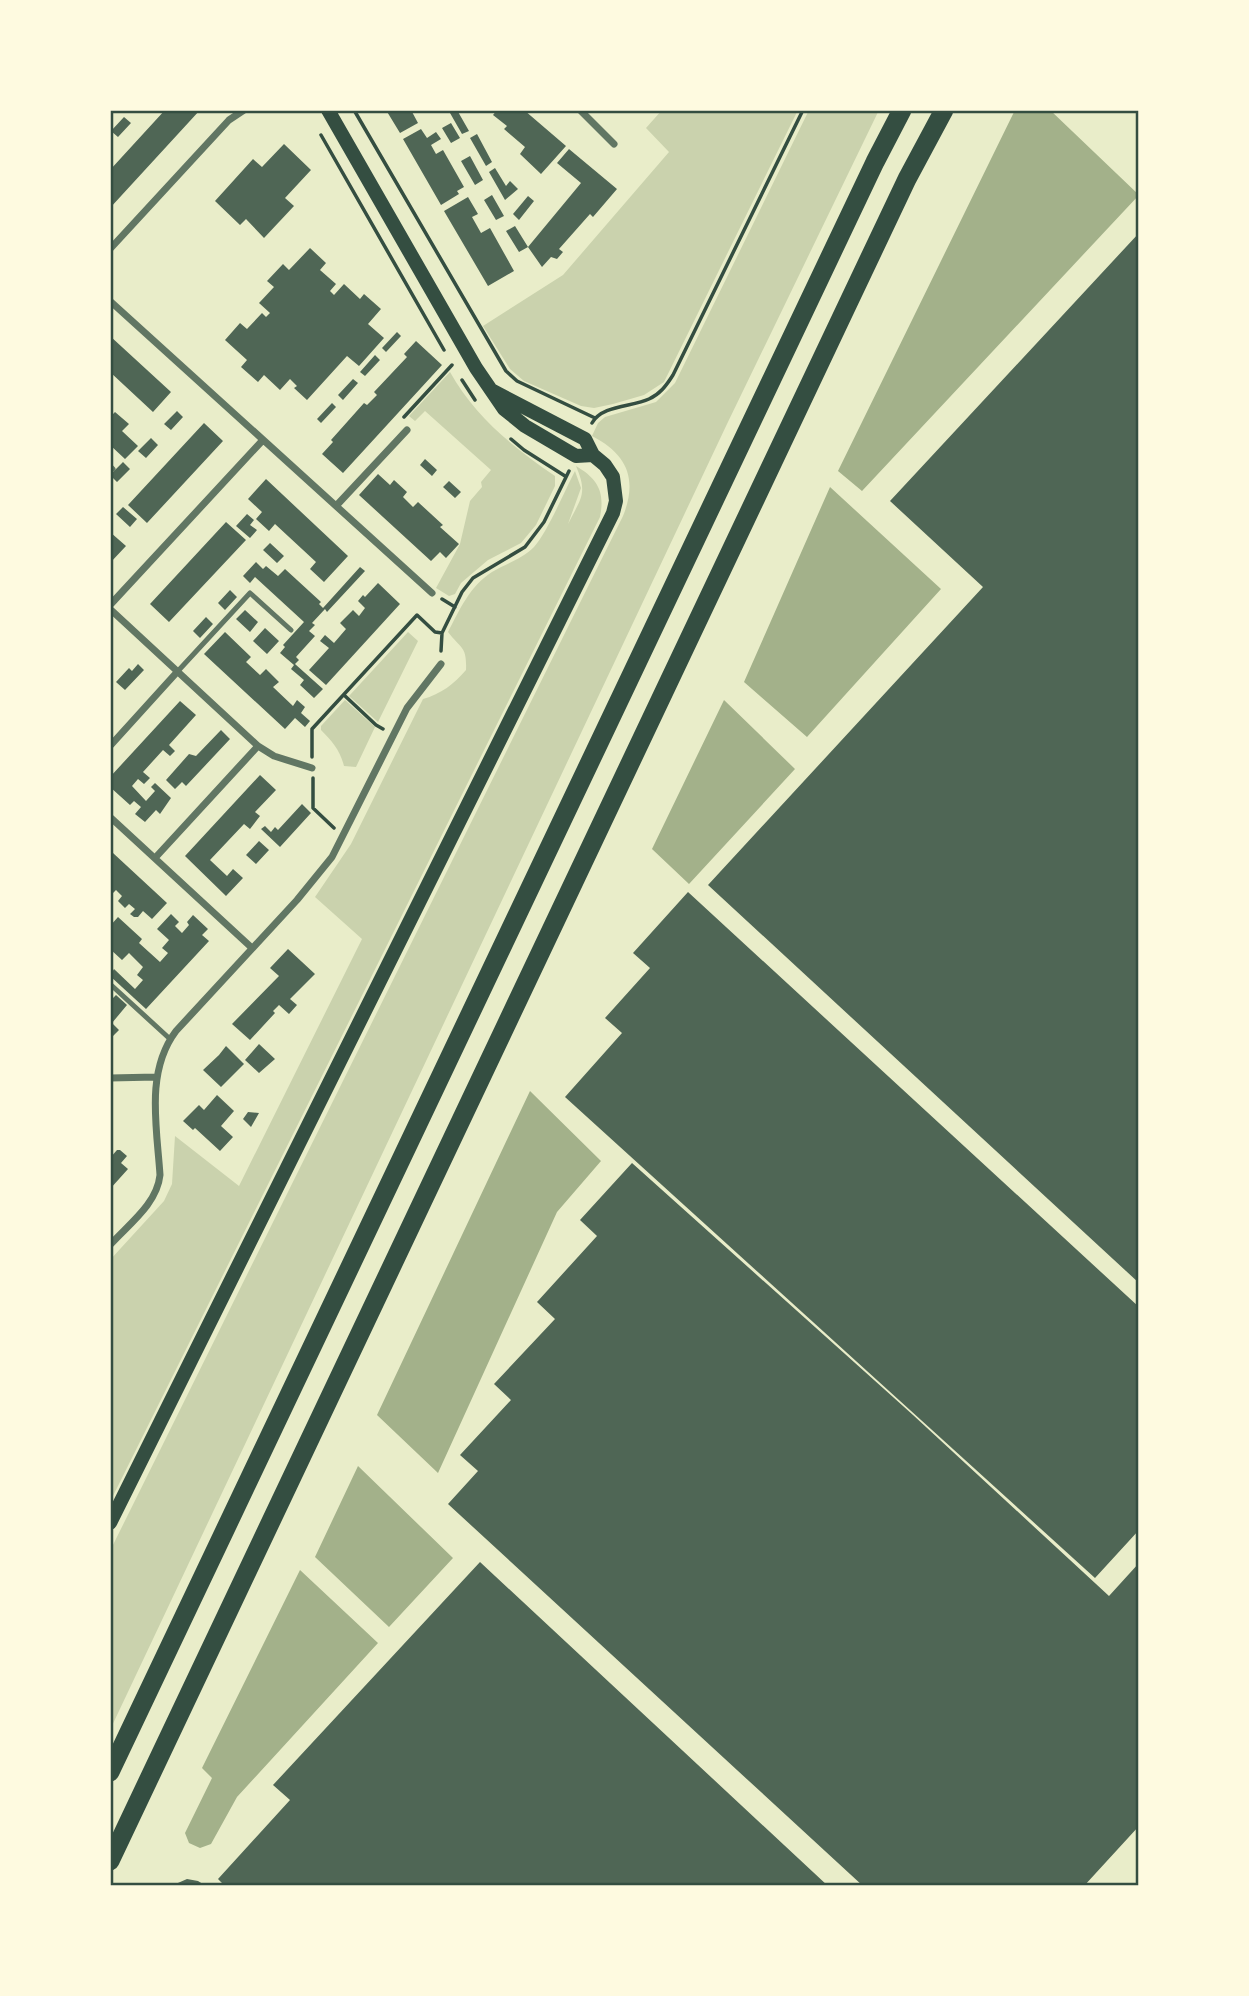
<svg xmlns="http://www.w3.org/2000/svg" width="1249" height="1996" font-family="Arial,sans-serif">
<style>
.green{fill:#cad2ad}
.water{fill:#a3b18a}
.building{fill:#4f6655}
.lines{fill:none;stroke-linecap:round;stroke-linejoin:round}
.path{stroke:#344e41;stroke-width:3.5}
.service{stroke:#617663;stroke-width:5}
.minor{stroke:#617663;stroke-width:7}
.secondary{stroke:#344e41;stroke-width:14}
.motorway{stroke:#344e41;stroke-width:19}
.neatline{fill:none;stroke:#344e41;stroke-width:2.5}
</style>
<rect width="100%" height="100%" fill="#e9edc9"/>
<path class="green" d="M662,110H798L664,382L644,395L613,404L594,408L581,406L524,381L510,369L483,326L563,275L669,152L646,128Z
M809,110H879L727,424L110,1730V1551L623,516C638,479 627,454 592,436L598,423L605,417L656,402L675,383Z
M450,372C475,417 514,448 555,476V486L536,525L521,543L488,560L461,583L455,594L449,596L436,588L460,544L470,501L482,487L481,482L491,470L425,411L415,421L409,416Z
M576,466C598,479 605,492 600,517L110,1502V1260L164,1201L172,1184L175,1136L239,1186L362,939L315,897L351,844L423,699C441,694 454,684 466,670C467,646 461,649 448,632C460,609 470,586 492,572C507,563 522,559 534,547C547,533 565,490 575,471L581,488L568,524C581,498 588,494 576,466Z
M408,632L418,641L378,722L349,696Z
M345,700L375,727L356,767L344,766C340,750 332,741 321,730V726Z"/>
<path class="water" d="M1015,110H1050L1139,195L862,491L838,471Z
M830,487L941,589L807,737L744,682Z
M724,700L795,769L689,884L652,849Z
M530,1091L601,1161L557,1212L438,1473L377,1415Z
M358,1466L453,1558L389,1627L315,1557Z
M300,1570L378,1643L237,1797L211,1844L200,1848L189,1843L185,1833L212,1778L202,1768Z"/>
<path class="building" d="M165,110H200L110,208V170Z
M386,110H411L418,123L400,133Z
M457,110L469,131L462,134L450,113Z
M497,110H524L566,146L541,174L520,154L525,147L504,129L507,126L493,115Z
M124,117L131,123L118,137L111,131Z
M451,123L460,138L451,143L442,128Z
M421,129L427,138L436,132L441,139L431,145L436,154L443,150L464,187L457,191L459,194L441,205L403,139Z
M477,134L492,162L486,166L470,138Z
M284,144L311,170L285,198L294,206L264,238L246,219L240,225L215,201L253,159L262,167Z
M569,149L617,189L593,217L590,214L559,249L563,252L557,259L551,257L542,267L528,247L581,183L557,163Z
M470,156L483,180L475,185L461,161Z
M495,168L506,186L510,181L518,189L505,200L489,172Z
M492,195L504,216L496,220L484,200Z
M528,196L534,201L519,220L513,214Z
M468,197L478,214L472,217L481,233L490,228L514,271L488,286L444,211Z
M515,226L528,247L519,252L506,231Z
M1139,233V1283L708,885L983,587L890,501Z
M310,248L326,263L320,270L336,284L330,291L334,295L344,284L360,299L364,294L381,309L368,324L384,338L359,366L347,356L307,400L294,388L297,386L290,379L280,390L264,375L258,382L241,367L247,360L225,340L240,323L247,329L262,313L266,317L270,313L259,303L274,287L267,281L283,264L289,270Z
M397,332L401,336L386,352L382,348Z
M110,336L171,392L153,412L110,372Z
M416,341L442,365L343,473L322,454L333,442L331,440L364,403L367,405L377,395L374,392L407,357L404,354Z
M375,355L380,360L365,376L360,372Z
M353,379L358,383L343,400L338,395Z
M332,403L336,407L321,423L317,419Z
M177,411L183,417L171,430L164,424Z
M115,412L129,424L122,431L138,446L125,459L110,445V417Z
M204,423L223,441L147,523L128,505Z
M151,438L158,445L146,458L138,451Z
M425,459L437,470L432,476L420,465Z
M123,462L130,469L117,482L110,475Z
M378,474L390,485L394,480L407,492L403,497L413,507L418,502L443,525L440,527L459,544L446,558L440,552L431,561L359,495Z
M266,479L348,556L324,582L310,569L316,562L275,524L269,531L256,519L262,512L248,499Z
M449,481L461,492L455,498L443,487Z
M123,507L137,519L130,527L116,514Z
M247,514L254,520L250,525L257,530L250,538L236,526Z
M226,522L246,540L169,622L150,604Z
M110,532L126,546L110,563Z
M270,543L284,556L277,563L263,550Z
M256,562L263,569L266,566L278,576L285,569L321,602L319,604L323,608L360,567L365,571L327,612L325,609L312,623L315,625L309,631L315,636L296,657L299,660L295,664L323,689L314,698L300,685L304,680L291,669L294,665L280,653L285,647L283,645L304,622L255,577L250,583L243,576Z
M378,583L400,604L326,685L309,670L329,648L320,641L325,635L334,643L346,629L340,623L353,610L359,616L365,608L358,601L363,595L365,597Z
M230,590L237,597L225,610L218,603Z
M245,610L258,622L250,632L236,619Z
M206,617L213,624L200,638L193,631Z
M265,628L279,641L267,654L253,641Z
M225,632L251,657L246,662L260,675L266,669L279,682L273,687L293,706L297,700L305,707L301,713L310,721L305,727L295,718L285,729L204,654Z
M138,664L144,670L125,690L116,682L129,668L132,671Z
M180,701L196,715L169,745L175,751L170,756L163,750L143,772L150,778L144,784L138,779L132,786L146,801L155,791L151,787L155,783L171,798L160,814L156,810L145,822L135,814L141,807L134,801L130,805L110,787V777Z
M221,730L230,739L186,786L182,782L175,789L166,780L189,754L196,756Z
M260,775L276,790L255,812L260,816L250,829L244,824L210,860L227,876L233,869L243,878L226,896L185,856Z
M302,804L311,813L280,847L261,829L265,826L271,832L275,827L278,830Z
M259,841L269,850L256,864L246,855Z
M113,853L167,903L152,919L143,911L138,917H134L130,914L135,909L129,904L125,908L118,901L122,896L116,890L110,896V855Z
M688,892L1139,1307V1530L1095,1578L565,1097L622,1033L605,1018L650,968L633,953Z
M171,914L179,922L175,926L182,933L189,925L187,922L193,915L208,929L202,935L209,941L146,1009L110,976L114,969L135,989L143,980L137,975L143,967L129,953L122,960L110,949V926L118,917L142,939L139,943L160,962L168,953L162,948L169,940L157,929Z
M288,949L315,974L290,999L297,1005L289,1014L279,1005L273,1011L275,1013L250,1040L232,1024L279,976L270,968Z
M116,995L127,1005L112,1023L119,1030L110,1039V1001Z
M259,1044L275,1059L259,1073L245,1060Z
M226,1046L244,1064L221,1087L203,1070L219,1055Z
M217,1095L234,1111L221,1126L233,1137L220,1151L195,1128L193,1130L183,1121L199,1105L204,1110Z
M248,1112L259,1113L251,1127L243,1119Z
M117,1150H120L127,1156L121,1163L128,1169L110,1189V1158Z
M632,1163L913,1415L1109,1596L1139,1563V1809L1136,1812L1139,1814V1826L1084,1886H863L448,1504L478,1471L460,1455L511,1400L494,1384L555,1319L537,1302L597,1236L580,1220Z
M480,1562L828,1886H225L218,1879L290,1800L273,1785Z
M187,1879L198,1881L206,1886H171Z"/>
<g class="lines">
<path class="path" d="M354,110L506,371L517,381L595,418
M321,135L444,350
M462,380L475,400
M404,417L452,365
M592,423C602,405 632,407 649,399C660,394 666,386 673,375L803,110
M511,439L524,450L565,476
M442,599L455,607
M441,651L442,633L462,592L473,578L525,547L544,522L569,471
M344,695L376,725L383,729
M312,757V729L417,615L435,632L442,633
M313,778V808L334,828"/>
<path class="service" d="M110,466L113,469
M178,671L250,593L291,630
M110,984L170,1039"/>
<path class="minor" d="M580,110L614,144
M110,249L229,120L244,110
M110,301L432,593
M336,506L407,430
M110,605L262,441
M110,609L258,746L274,756L312,768
M110,746L178,671
M110,817L252,948
M155,858L258,746
M110,1078L156,1077
M110,1245C129,1224 157,1204 160,1175C157,1128 145,1072 176,1031L297,900L332,857L407,708L441,664"/>
<path class="secondary" d="M328,110L476,368L504,409L525,426L576,456L593,455
M110,1523L613,513L616,501L613,477L605,465L593,455L585,439L493,391"/>
<path class="motorway" d="M110,1772L875,162L902,110
M110,1861L843,314L907,179L944,110"/>
</g>
<rect width="1249" height="1996" fill="none" stroke="#fefae0" stroke-width="224"/>
<rect x="112" y="112" width="1025" height="1772" class="neatline"/>
</svg>
